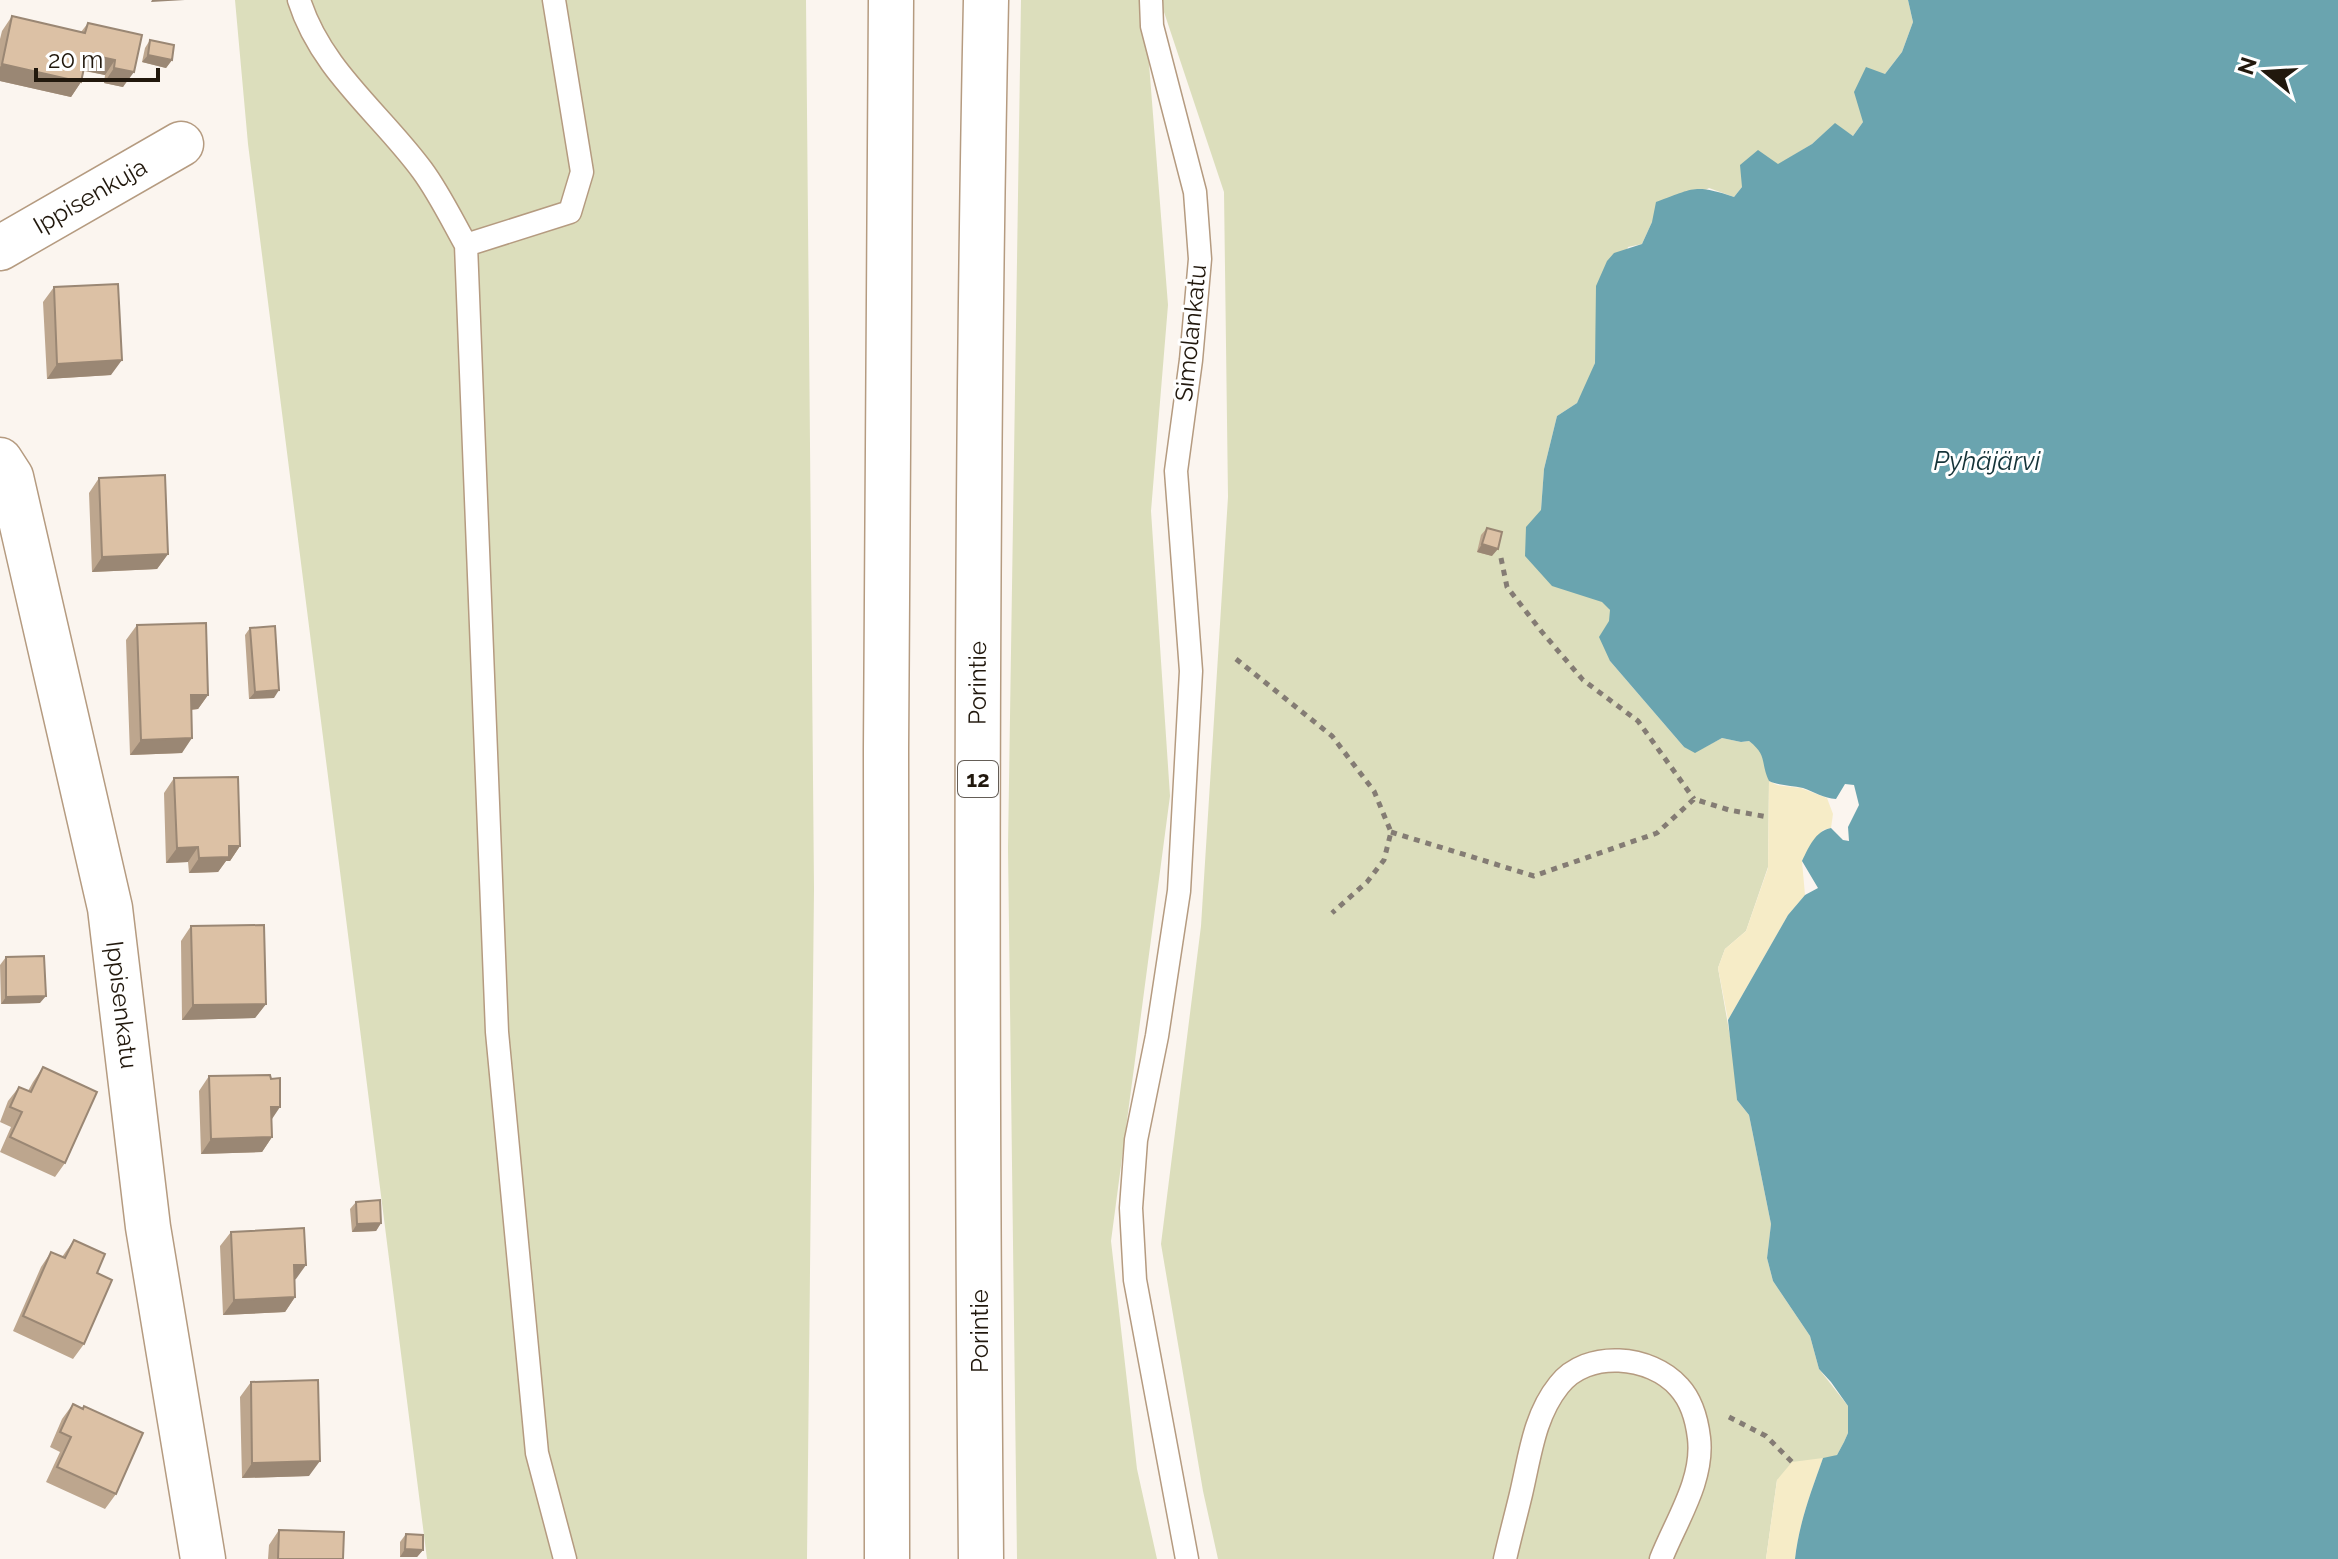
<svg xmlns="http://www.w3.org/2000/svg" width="2338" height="1559" font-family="Raleway,sans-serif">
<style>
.green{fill:#dcdebc}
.sand{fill:#f6ecc7}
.water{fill:#6aa4af}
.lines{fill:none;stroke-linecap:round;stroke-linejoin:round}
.service-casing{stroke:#b59b80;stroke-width:25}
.minor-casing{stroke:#b59b80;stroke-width:47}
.motorway-casing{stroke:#b59b80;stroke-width:47}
.path{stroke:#847c74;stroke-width:5;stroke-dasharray:6 6;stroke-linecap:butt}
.service{stroke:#fff;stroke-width:22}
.minor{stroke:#fff;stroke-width:44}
.motorway{stroke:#fff;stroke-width:44}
.wall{fill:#bda68e}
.shaded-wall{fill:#9a8774}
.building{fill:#dcc1a5;stroke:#9a8774;stroke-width:2}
.labels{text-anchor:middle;stroke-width:6;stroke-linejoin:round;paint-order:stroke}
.shield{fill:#fff;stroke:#645d56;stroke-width:2}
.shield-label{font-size:22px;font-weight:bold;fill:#21180d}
.street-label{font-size:24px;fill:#21180d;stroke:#fff}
.water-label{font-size:26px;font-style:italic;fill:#163439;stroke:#fff}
</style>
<rect width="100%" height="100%" fill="#fbf5ef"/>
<path class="green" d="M235,0H806L814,889L807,1559H427L248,144Z
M1021,0H1144L1168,305L1151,511L1170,796L1111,1241L1137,1469L1157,1559H1017L1008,848Z
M1160,0H1908L1913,22L1902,52L1885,74L1863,122L1853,136L1835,124L1812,144L1742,187L1734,197L1709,188L1652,222L1642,244L1628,247L1596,338L1595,363L1588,382L1577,403L1557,416L1544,469L1541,510L1610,610V661L1684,747L1703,748L1722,738L1741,742L1749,741L1760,749L1764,757L1769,781L1768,867L1746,931L1725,949L1718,968L1734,1059L1737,1100L1749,1115L1771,1224L1767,1258L1773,1281L1810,1336L1819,1369L1848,1406V1433L1844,1442L1837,1455L1830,1458H1823L1777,1480L1766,1559H1218L1203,1491L1161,1244L1201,926L1228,497L1224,192Z"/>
<path class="sand" d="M1769,781L1777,785L1801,788L1827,798L1833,814L1831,828L1823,830L1802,861L1805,895L1788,915L1728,1020L1718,968L1725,949L1746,931L1768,868Z
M1823,1458C1811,1492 1799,1523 1795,1559H1766L1777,1480L1792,1462Z"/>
<path class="water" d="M1908,0H2338V1559H1795C1799,1523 1811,1492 1823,1458L1837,1455L1844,1442L1848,1433V1406L1831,1382L1819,1369L1810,1336L1773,1281L1767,1258L1771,1224L1749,1115L1737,1100L1728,1020L1788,915L1805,895L1818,888L1802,861C1809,847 1815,831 1831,828L1843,840L1849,841L1848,827L1859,805L1854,785L1845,784L1836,799C1824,798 1814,792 1803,788C1791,785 1780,786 1769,781C1760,762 1768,756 1749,741L1741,742L1722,738L1695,753L1684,747L1610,661L1599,637L1609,621L1610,610L1602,602L1552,586L1525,556L1526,527L1541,510L1544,469L1557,416L1577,403L1595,363L1596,286L1607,261L1614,253L1642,244L1652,222L1656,202C1695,188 1694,184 1734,197L1742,187L1740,165L1758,150L1778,164L1812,144L1835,123L1853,136L1863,122L1854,92L1866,67L1885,74L1902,52L1913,22Z"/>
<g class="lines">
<defs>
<path id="service" d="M299,0C321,70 380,113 422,170C439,193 452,220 466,245L497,1032L537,1453L565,1559
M1151,0L1152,26L1195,192L1200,259L1191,360L1176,471L1191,671L1179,891L1157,1036L1136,1140L1131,1208L1135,1280L1187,1559
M466,245L570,212L582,172L554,0
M1505,1559C1510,1537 1516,1515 1521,1494C1530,1456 1534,1416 1559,1385C1587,1349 1651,1355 1679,1387C1691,1400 1697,1421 1699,1438C1704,1480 1676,1521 1661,1559"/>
<g id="minor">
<path id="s1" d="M0,248L181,144"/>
<path id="s2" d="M0,460L11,477L110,908L148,1227L203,1559"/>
</g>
<g id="motorway">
<path d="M887,1559L886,749L891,0"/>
<path id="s3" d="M981,1559C976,1039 975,519 986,0"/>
</g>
</defs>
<use href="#service" class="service-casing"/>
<use href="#minor" class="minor-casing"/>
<use href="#motorway" class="motorway-casing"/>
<path class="path" d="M1501,558L1507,587L1542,632L1583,680L1638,721L1694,799
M1236,659L1332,736L1374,791L1391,832L1384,860L1367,882L1332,913
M1391,832L1534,876L1657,833L1694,799L1729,810L1768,817
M1729,1417L1766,1436L1792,1462"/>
<use href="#service" class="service"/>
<use href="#minor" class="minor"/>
<use href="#motorway" class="motorway"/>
</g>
<path class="wall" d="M12,16L81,32L88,23L142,35L123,87L104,83L105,75L84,71L81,82L71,97L0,81V39L2,31Z
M150,40L172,60L166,68L142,62L145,48Z
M54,287L111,375L47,379L43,302Z
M99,478L168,554L157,569L92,572L89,493Z
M1487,528L1492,556L1477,552L1481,535Z
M137,625L208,695L198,709L192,710L182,753L130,755L126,640Z
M250,628L274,698L249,699L245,635Z
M174,778L240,846L230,861H226L218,872L189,873L188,862L166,863L164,793Z
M191,926L266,1004L255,1018L182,1020L181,941Z
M6,957L40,1003L1,1004L0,965Z
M43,1067L65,1163L55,1177L0,1152L11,1127L0,1122L8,1101L19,1087L28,1091L33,1082Z
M209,1076L272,1119V1137L262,1152L201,1154L199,1091Z
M356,1202L381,1223L376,1231L352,1232L350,1209Z
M231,1232L296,1279L294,1280L295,1297L285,1312L223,1315L220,1246Z
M74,1240L97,1273L84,1344L73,1359L13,1331L41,1267L51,1252L62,1257Z
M251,1382L309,1476L242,1478L240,1397Z
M73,1404L82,1408L84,1406L116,1494L105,1509L46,1482L60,1452L50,1447L62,1419Z
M279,1530L343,1559H268L269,1545Z
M406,1534L423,1550L417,1557H400V1542Z"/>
<path class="shaded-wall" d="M152,0H185L151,2Z
M87,54L115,60L105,75L77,69Z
M148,55L172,60L166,68L142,62Z
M2,64L81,82L71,97L0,81V67Z
M114,68L134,72L123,87L104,83Z
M122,360L111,375L47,379L57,364Z
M1482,544L1498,549L1492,556L1477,552Z
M168,554L157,569L92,572L102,557Z
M279,690L274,698L249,699L255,692Z
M191,695H208L198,709L181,710Z
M192,738L182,753L130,755L141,740Z
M229,846H240L230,861H226L218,872L189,873L199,858Z
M198,847L188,862L166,863L177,848Z
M46,996L40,1003L1,1004L6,997Z
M266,1004L255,1018L182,1020L193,1005Z
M271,1107H280L270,1122Z
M272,1137L262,1152L201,1154L211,1139Z
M381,1223L376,1231L352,1232L357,1224Z
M294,1265H306L296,1279L283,1280Z
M295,1297L285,1312L223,1315L234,1300Z
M320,1461L309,1476L242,1478L252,1463Z
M405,1549L423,1550L417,1557H400Z"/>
<path class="building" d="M12,16L85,33L88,23L142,35L134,72L114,68L115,60L87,54L81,82L2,64Z
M150,40L174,45L172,60L148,55Z
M118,284L122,360L57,364L54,287Z
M165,475L168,554L102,557L99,478Z
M1487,528L1502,532L1498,549L1482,544Z
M206,623L208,695H191L192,738L141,740L137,625Z
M275,626L279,690L255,692L250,628Z
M238,777L240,846H229V857L199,858L198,847L177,848L174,778Z
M264,925L266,1004L193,1005L191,926Z
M44,956L46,996L6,997V957Z
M43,1067L97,1092L65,1163L10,1137L22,1112L10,1107L19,1087L31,1092Z
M270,1075L271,1079L280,1078V1107H271L272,1137L211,1139L209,1076Z
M380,1200L381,1223L357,1224L356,1202Z
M304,1228L306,1265H294L295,1297L234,1300L231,1232Z
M74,1240L105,1254L97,1273L112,1280L84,1344L23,1316L51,1252L65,1258Z
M318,1380L320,1461L252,1463L251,1382Z
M73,1404L83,1409L84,1406L143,1433L116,1494L57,1467L71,1437L60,1432Z
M279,1530L344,1532L343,1559H278Z
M406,1534L423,1535V1550L405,1549Z"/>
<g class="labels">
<rect class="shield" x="958" y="761" width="40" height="36" rx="6"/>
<g class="shield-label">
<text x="978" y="787">12</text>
</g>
<g class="street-label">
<text dy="8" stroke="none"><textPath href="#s1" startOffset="104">Ippisenkuja</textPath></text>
<text transform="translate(1191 333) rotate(-84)" y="8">Simolankatu</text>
<text dy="8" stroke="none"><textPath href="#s3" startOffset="876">Porintie</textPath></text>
<text dy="8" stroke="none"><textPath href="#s2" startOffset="560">Ippisenkatu</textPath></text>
<text transform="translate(980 1331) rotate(-90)" y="8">Porintie</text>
</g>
<g class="water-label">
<text x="1987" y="470">Pyhäjärvi</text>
</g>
</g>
<g transform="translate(2266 72) rotate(288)" stroke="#ffffff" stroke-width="6" paint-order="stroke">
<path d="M0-6L14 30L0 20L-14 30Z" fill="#21180d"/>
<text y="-12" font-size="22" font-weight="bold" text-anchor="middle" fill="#21180d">N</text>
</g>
<path d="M36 68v12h122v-12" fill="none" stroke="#21180d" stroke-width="4"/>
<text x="48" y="68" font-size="24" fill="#21180d" stroke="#ffffff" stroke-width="6" paint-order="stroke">20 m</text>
</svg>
